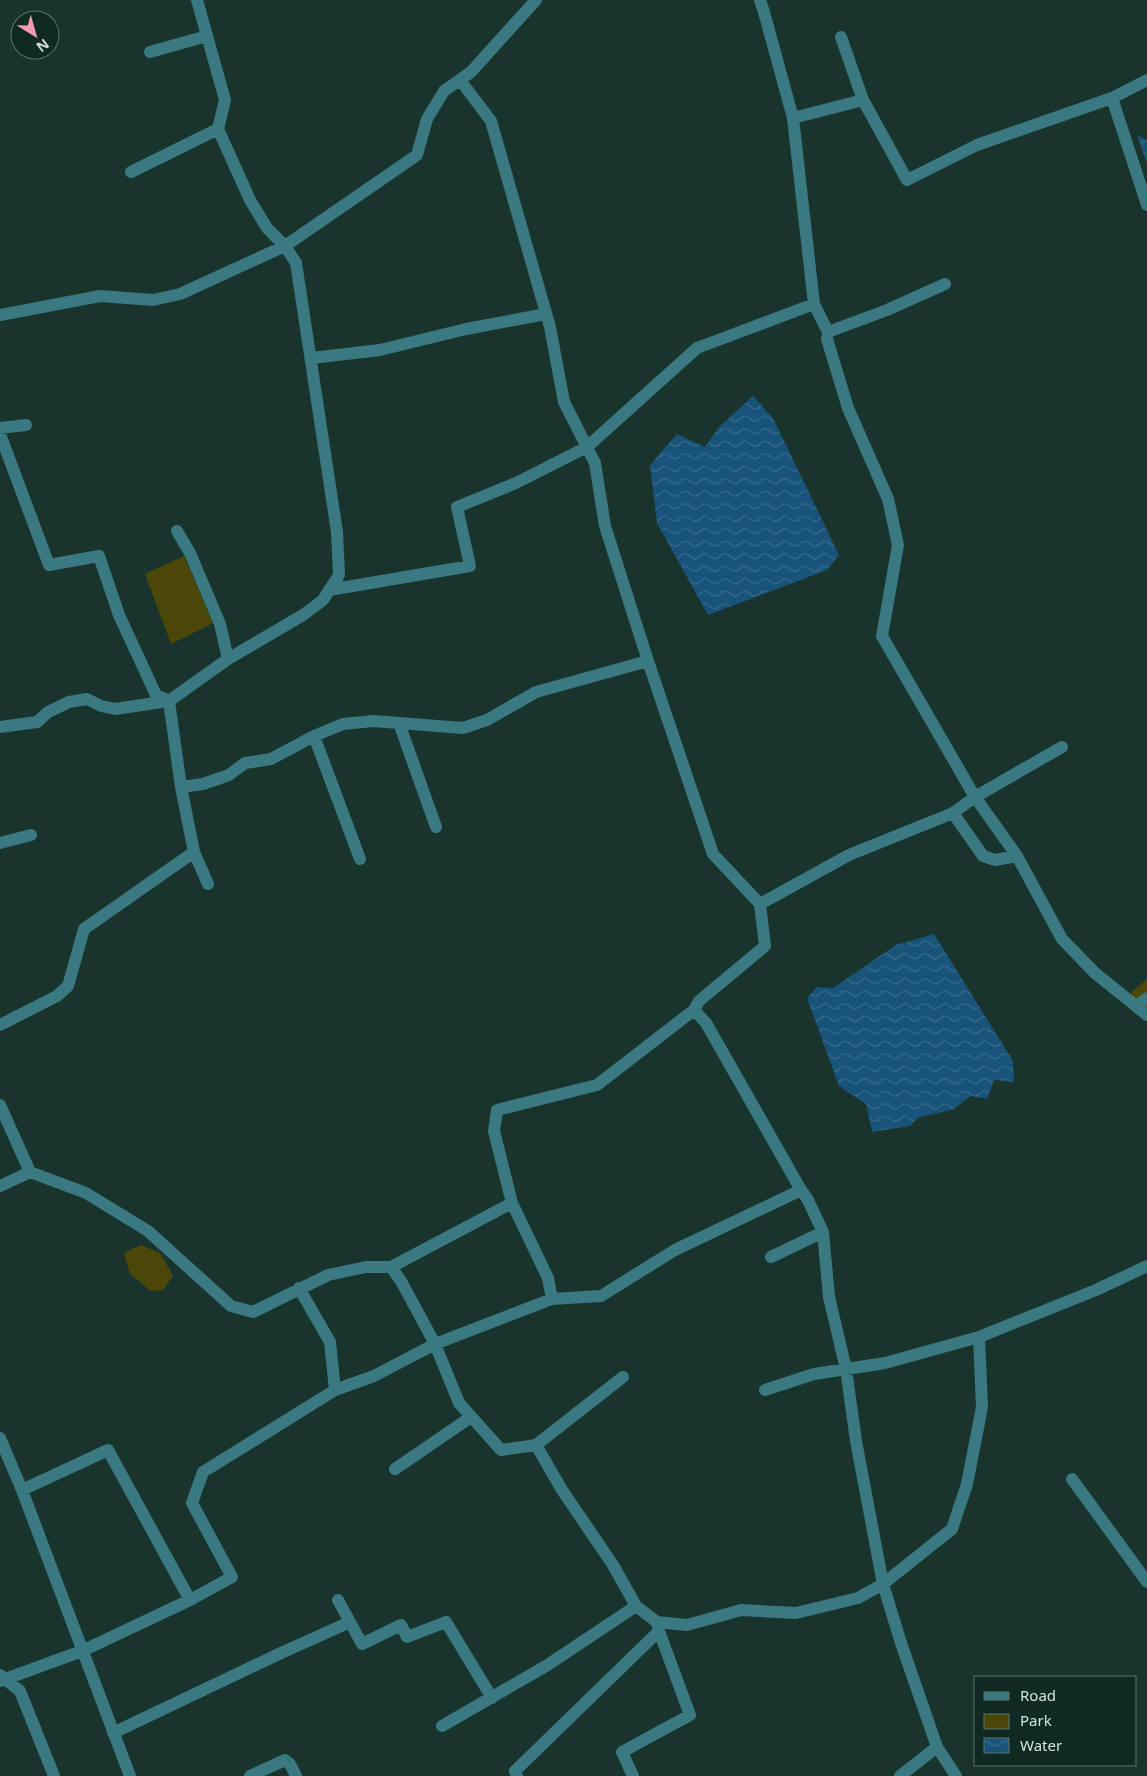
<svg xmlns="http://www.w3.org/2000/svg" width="1147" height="1776" font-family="'Noto Sans',sans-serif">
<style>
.green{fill:#4b4708}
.water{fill:url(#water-waves)}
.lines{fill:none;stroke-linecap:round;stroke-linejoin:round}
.minor{stroke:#3a7981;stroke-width:12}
</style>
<defs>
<pattern id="water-waves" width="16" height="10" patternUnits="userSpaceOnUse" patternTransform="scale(1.25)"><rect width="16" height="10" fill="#185379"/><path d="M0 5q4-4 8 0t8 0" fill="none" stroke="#396c8c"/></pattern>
</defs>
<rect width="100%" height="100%" fill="#19342c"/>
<path class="green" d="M184,556L213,623L171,644L145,574Z
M1147,979V1014L1125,998Z
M141,1245L160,1253L173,1276L163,1290L151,1291L130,1274L124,1253Z"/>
<path class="water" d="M1137,135L1147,140V164Z
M753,396L773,418L839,555L827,570L708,615L657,523L650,465L677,434L705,447L719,427Z
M934,934L1013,1061L1014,1082L994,1080L987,1099L971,1096L952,1110L919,1117L910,1126L872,1132L866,1104L839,1086L807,998L817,987L833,988L896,945Z"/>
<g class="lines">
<path class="minor" d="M760,0L764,12L793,118L814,304L828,332L827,339L848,408L888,499L898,545L882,636L975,797L1017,856L1062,939L1095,973L1147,1015
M841,37L863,100L907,180L977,145L1112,98L1147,80
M150,52L207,36
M460,80L491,121L550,327L564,402L595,463L605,526L648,661L713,854L760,904L765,946L699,1001L694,1010L597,1085L497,1110L494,1131L512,1203L548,1278L552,1299
M1112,98L1147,205
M793,118L863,100
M131,172L218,129
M0,315L100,296L153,300L180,294L285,246L417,155L427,119L444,91L471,72L536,0
M828,332L887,310L945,284
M312,358L380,350L466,329L546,314
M0,428L26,425
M0,434L49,565L99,556L119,615L156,695L169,701
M177,531L190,553L220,624L228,659
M329,590L470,566L457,507L516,483L587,447L697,348L814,304
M169,701L181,787L194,852L208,884
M399,723L436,827
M0,727L37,722L48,712L69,702L87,699L101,706L115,709L169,701L228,659L303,615L323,600L339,575L337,532L296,263L285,246L267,228L250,200L218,129L225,100L197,0
M314,736L360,859
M181,787L203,784L229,775L245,763L271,759L314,736L343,724L373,721L463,728L487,720L536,692L648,661
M953,813L983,856L995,860L1017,856
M0,843L31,835
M760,904L849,855L953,813L975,797L1062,747
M1136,1006L1147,998
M694,1010L706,1023L801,1190L808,1200L823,1232L829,1297L846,1369L856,1441L883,1584L901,1643L937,1747L956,1776
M0,1025L57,996L68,986L84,929L194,852
M0,1105L30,1172
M0,1186L30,1172L86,1193L148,1231L231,1306L253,1312L328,1275L366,1267H391L401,1281L435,1344L459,1403L501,1450L536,1445L562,1490L613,1565L636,1606L657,1622L687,1625L741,1610L796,1613L858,1598L883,1584L952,1529L967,1484L982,1407L979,1337
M771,1257L823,1232
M391,1267L512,1203
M299,1288L330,1342L335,1390
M765,1390L814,1374L885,1363L979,1337L1096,1290L1147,1266
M0,1438L22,1490L130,1776
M536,1445L623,1377
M395,1469L471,1417
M1072,1479L1147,1582
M22,1490L108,1450L190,1600
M338,1600L362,1644L401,1625L407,1637L446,1622L492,1698
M0,1675L20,1691L54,1776
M0,1681L82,1651L190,1600L232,1577L192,1503L203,1472L335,1390L374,1376L435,1344L552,1299L601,1296L675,1250L801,1190
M442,1726L546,1666L636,1606
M113,1733L281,1653L350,1622
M250,1776L285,1760L290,1764L296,1776
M517,1776L515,1771L659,1631L657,1622
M633,1776L622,1752L690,1715L659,1631
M900,1776L937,1747"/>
</g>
<rect x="974" y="1676" width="162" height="90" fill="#0e2a22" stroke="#5d746d"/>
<rect x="984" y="1692" width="25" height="8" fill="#3a7981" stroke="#5d746d"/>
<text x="1020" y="1701" font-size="15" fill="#d3e3dd">Road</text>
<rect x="984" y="1714" width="25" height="15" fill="#4b4708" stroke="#5d746d"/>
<text x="1020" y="1726" font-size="15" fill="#d3e3dd">Park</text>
<rect x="984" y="1738" width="25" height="15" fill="url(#water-waves)" stroke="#5d746d"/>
<text x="1020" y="1751" font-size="15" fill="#d3e3dd">Water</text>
<g transform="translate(35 35) rotate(143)"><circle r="24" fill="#0e2a22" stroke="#5d746d"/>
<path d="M0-4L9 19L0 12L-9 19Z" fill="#f29ab0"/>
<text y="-8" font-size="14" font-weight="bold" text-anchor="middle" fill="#d3e3dd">N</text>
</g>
</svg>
